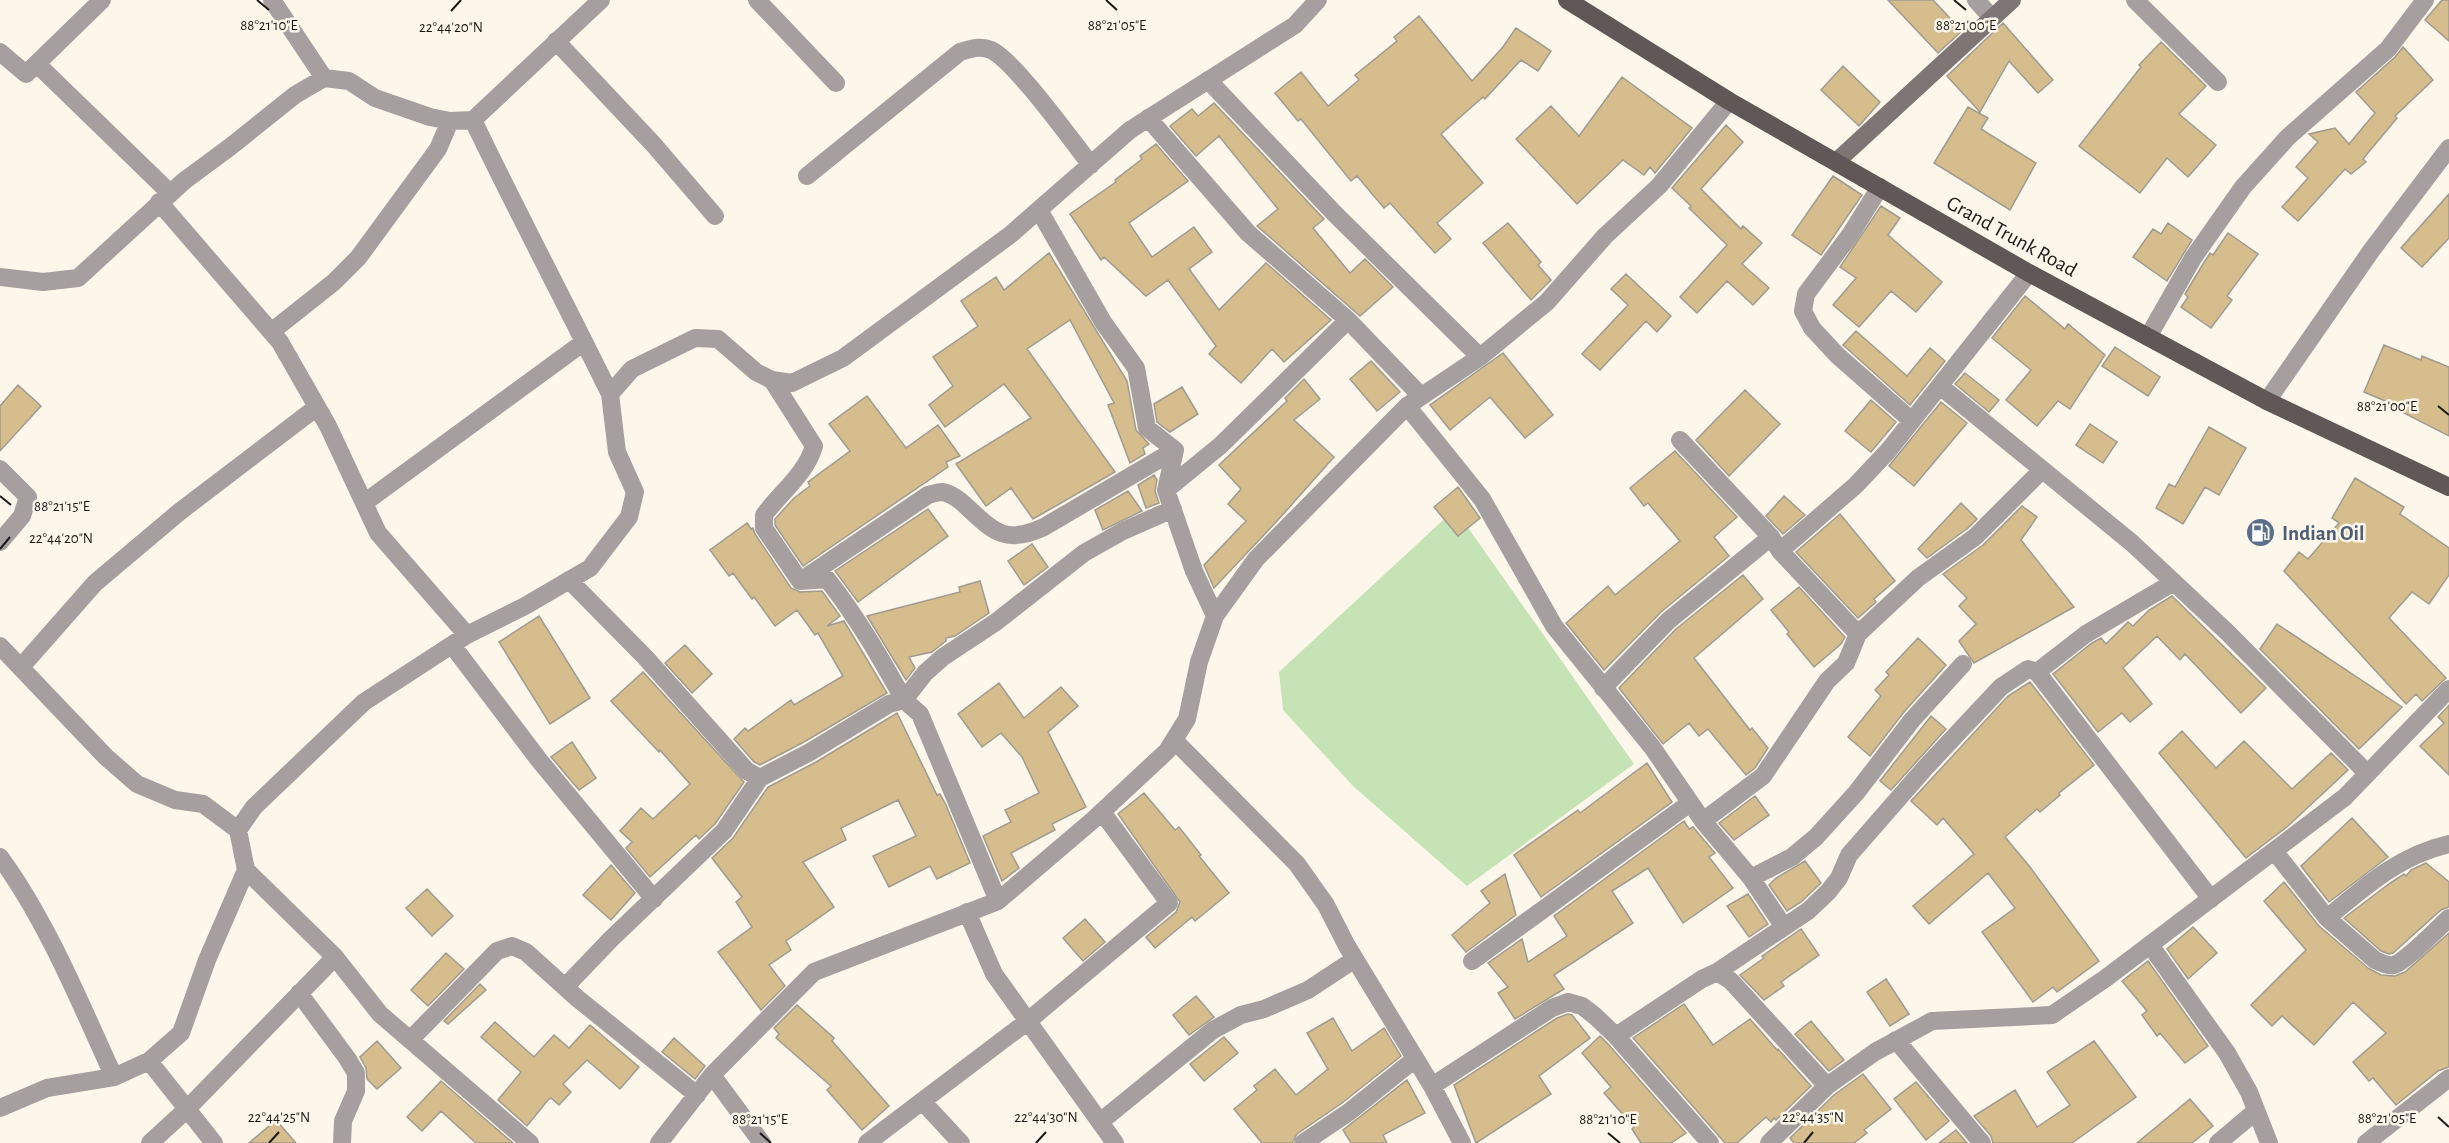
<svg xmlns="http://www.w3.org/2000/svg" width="2449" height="1143" font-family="'Alegreya Sans',sans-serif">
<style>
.green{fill:#c5e3b5}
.building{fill:#d5bd8d;stroke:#a09a90;stroke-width:1.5}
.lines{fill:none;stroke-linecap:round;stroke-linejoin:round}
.street{stroke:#a59f9f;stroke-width:18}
.secondary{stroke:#7e7574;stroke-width:18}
.primary{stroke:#625757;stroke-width:18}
.ticks{fill:none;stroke:#1b1915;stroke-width:2}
.labels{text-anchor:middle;stroke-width:5;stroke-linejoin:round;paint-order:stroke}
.street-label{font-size:21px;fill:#1b1915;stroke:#fdf7eb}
.service-label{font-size:21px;font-weight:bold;fill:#4e5e75;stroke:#fdf7eb;text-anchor:start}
.ticks-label{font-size:15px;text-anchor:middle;fill:#1b1915;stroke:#fdf7eb;stroke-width:5;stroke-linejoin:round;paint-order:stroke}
</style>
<rect width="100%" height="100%" fill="#fdf7eb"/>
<path class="green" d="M1455,509L1634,764L1467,886L1353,786L1283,710L1279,672Z"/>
<path class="building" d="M1888,0H1933L1962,31L1938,53Z
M2442,0H2449V41L2425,20Z
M1419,16L1472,81L1503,47L1516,28L1551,51L1538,71L1521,60L1485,99L1483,97L1441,134L1483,183L1437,223L1451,239L1435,253L1390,203L1384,208L1357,176L1351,181L1301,119L1298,121L1275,93L1301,72L1328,106L1359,80L1355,75L1397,41L1394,37Z
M2003,23L2053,80L2038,93L2009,61L1980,112L1947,76Z
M2161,42L2206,86L2179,114L2216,145L2188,177L2167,158L2140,193L2079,146L2141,67L2139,65Z
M2403,47L2433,80L2395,116L2397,118L2363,159L2366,162L2351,174L2345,169L2298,221L2282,207L2308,178L2296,167L2318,142L2309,134L2335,128L2349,144L2375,113L2356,92L2395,57Z
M1843,66L1880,102L1859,126L1821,90Z
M1622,77L1692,128L1655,173L1650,167L1644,175L1623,160L1577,204L1516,139L1551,106L1579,136Z
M1214,103L1324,219L1313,228L1350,273L1365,259L1393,287L1360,316L1257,226L1278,209L1219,136L1196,156L1170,126L1192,109L1198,116Z
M1968,107L1988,118L1981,129L2036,163L2010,210L1934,163Z
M1726,125L1743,142L1701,189L1741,229L1743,226L1762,243L1742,264L1769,288L1753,305L1727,281L1697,313L1680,297L1727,245L1689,208L1691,206L1672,188Z
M1156,144L1188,181L1129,223L1152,257L1194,227L1212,252L1189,269L1219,310L1266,263L1331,320L1284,362L1272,349L1241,383L1209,354L1216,346L1168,280L1146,296L1104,257L1101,260L1070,214L1116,182L1115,180L1142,159L1140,156Z
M1833,176L1862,195L1821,255L1792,235Z
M2449,194V238L2422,267L2401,248Z
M1881,206L1900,218L1888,235L1942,282L1916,312L1891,291L1859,327L1833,305L1856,278L1840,267Z
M1508,223L1541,262L1538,265L1551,280L1531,300L1483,243Z
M2168,223L2192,240L2167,281L2133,257L2153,229L2161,234Z
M2228,233L2258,254L2227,296L2232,300L2211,328L2181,307L2188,297L2185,294L2203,264L2210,253L2213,255Z
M1049,253L1127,381L1136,430L1149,444L1143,448L1145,454L1130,463L1108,405L1114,403L1070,320L1027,349L1115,472L1033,519L1011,488L986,506L956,464L1031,418L1004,384L945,427L929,405L953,386L933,357L978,326L961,301L996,277L1004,290Z
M1626,274L1671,316L1657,332L1646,321L1600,370L1582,354L1628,305L1611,289Z
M2025,296L2065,329L2068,324L2105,355L2070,409L2058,401L2037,426L2006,400L2031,370L1992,338Z
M1856,331L1907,376L1930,348L1945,361L1910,405L1843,345Z
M2384,345L2421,360L2422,356L2449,367V436L2400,411L2402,408L2364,392Z
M2115,347L2160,377L2148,396L2102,366Z
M1503,353L1553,415L1525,438L1490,397L1450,430L1430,405Z
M1371,361L1400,392L1377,411L1350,379Z
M1965,373L1999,400L1989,412L1955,384Z
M1304,379L1320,399L1294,420L1334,457L1278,520L1214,588L1204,565L1246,521L1228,504L1241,489L1219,465L1287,401L1285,398Z
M18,385L41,406L0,451V406Z
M1182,387L1198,414L1170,432L1157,422L1154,404Z
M1745,390L1780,424L1729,476L1696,440Z
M867,396L906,448L938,425L960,456L946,462L948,467L803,566L775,525V519L794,498L810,486L808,482L850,451L829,424Z
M1871,400L1896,422L1871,452L1845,431Z
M1941,402L1967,423L1914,486L1889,466Z
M2090,424L2117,442L2103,463L2076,445Z
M2209,427L2246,448L2219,495L2205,487L2183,524L2156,508L2169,484L2175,487Z
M1675,451L1737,517L1714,537L1729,556L1661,612L1604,670L1566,623L1608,586L1615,595L1680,541L1648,503L1644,506L1630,488Z
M1154,475L1157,480L1155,491L1159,503L1146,508L1138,485Z
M2355,478L2404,507L2400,514L2449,548V575L2429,604L2412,592L2389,618L2446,678L2422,701L2416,694L2406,704L2284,571L2299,552L2308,559L2339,523L2332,518Z
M1458,487L1480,518L1458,536L1434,507Z
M1128,491L1142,511L1103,530L1095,510Z
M1784,496L1805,515L1783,534L1766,516Z
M1961,503L1977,519L1968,528L1927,558L1918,549Z
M2022,506L2037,517L2021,540L2074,607L1974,663L1959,641L1976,624L1959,606L1967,598L1943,574L1983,545Z
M928,509L948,536L858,602L835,571Z
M1840,514L1895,581L1874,599L1876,602L1858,618L1796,552Z
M747,523L751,529L753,528L755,534L791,588L800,592L822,591L840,616L827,626L844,621L887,693L804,742L760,765L754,762L734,739L745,728L748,731L791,700L794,705L843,676L818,633L815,635L797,610L775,626L754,597L752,599L733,573L729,576L710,550Z
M1032,544L1048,567L1024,585L1008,561Z
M1743,575L1763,599L1694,658L1750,730L1752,728L1768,748L1755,768L1746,775L1708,729L1699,736L1689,723L1663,744L1619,688L1676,629Z
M980,581L989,613L955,636L946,638V641L932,652L909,657L915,668L906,680L867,616L960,592L959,587Z
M1799,587L1845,637L1841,644L1814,667L1787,634L1789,632L1771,610Z
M2172,596L2266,688L2241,713L2185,654L2180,660L2157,636L2123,668L2152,704L2130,722L2122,713L2098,732L2053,674L2092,643L2101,638L2106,644L2128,622L2133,626L2149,610Z
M539,616L590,698L550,724L499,642Z
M2277,624L2402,707L2359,749L2260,649Z
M1918,638L1946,665L1904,712L1870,756L1848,737L1881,696L1875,690L1889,675L1886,672Z
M685,645L712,674L692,693L665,663Z
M643,672L744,782L715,824L699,839L696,835L650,877L626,848L632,842L620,831L641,808L653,819L690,784L660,750L659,752L611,701Z
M2030,682L2094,765L2059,793L2060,795L2040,812L2037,809L2005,837L2030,867L2099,961L2057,992L2053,987L2033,1002L1982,932L2015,908L1988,873L1929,924L1913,906L1974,854L1943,818L1937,825L1911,801L2008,696Z
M999,683L1024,718L1061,687L1078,706L1048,732L1086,807L1052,824L1055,830L1011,853L1019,868L1002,881L983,836L1011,822L1005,810L1039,793L1022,757L1001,733L982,747L958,714Z
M2449,705V775L2420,746L2444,723L2438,717Z
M897,713L937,795L940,794L946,805L970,863L937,879L930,866L889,887L873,856L916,836L898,800L841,828L846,840L803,862L834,907L786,941L791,950L769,965L785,986L761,1010L718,952L752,927L736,902L742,897L712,858L733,838L768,787L816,762Z
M1931,716L1946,729L1891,790L1880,781Z
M2182,731L2216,768L2244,741L2292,789L2331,753L2348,770L2288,826L2246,858L2159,753Z
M572,742L596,778L579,790L551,757Z
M1647,763L1672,802L1541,897L1514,855L1578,810L1580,813Z
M1144,793L1175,830L1179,827L1201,855L1199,856L1229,893L1195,921L1192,917L1155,948L1146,937L1176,912L1180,902L1118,814Z
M1755,796L1769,815L1734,840L1719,823Z
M2352,818L2388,857L2329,902L2301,866Z
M1684,821L1689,829L1693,827L1715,853L1709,857L1733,888L1683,923L1648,868L1612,891L1633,923L1554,975L1564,989L1515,1019L1498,993L1508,987L1488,963L1522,939L1528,962L1567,936L1554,916Z
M1805,861L1821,883L1801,902L1787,911L1769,885L1776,878Z
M2426,863L2449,882V907L2441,910L2393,953L2389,954L2381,951L2344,918L2390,883L2404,874L2406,876L2411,870Z
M611,865L635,893L611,920L583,895Z
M1505,874L1516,915L1466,952L1452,935L1490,903L1481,891Z
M2284,882L2319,926L2368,968L2381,975L2395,976L2405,972L2449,933V1067L2438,1071L2396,1105L2373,1078L2369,1081L2353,1062L2386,1033L2353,1002L2314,1045L2282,1016L2272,1026L2251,1005L2306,950L2264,901Z
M427,889L453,916L432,936L406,908Z
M1748,894L1768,924L1749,937L1727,906Z
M1085,919L1105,942L1083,961L1063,938Z
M2193,927L2217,953L2188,979L2167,949Z
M1801,929L1819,955L1781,982L1784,986L1764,1000L1740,975L1764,958L1762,956Z
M446,953L464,969L428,1006L411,990Z
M2148,961L2208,1046L2185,1063L2160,1033L2157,1036L2142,1015L2147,1011L2122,981Z
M1886,979L1909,1014L1890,1026L1867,992Z
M480,984L486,990L448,1024L444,1021Z
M1196,996L1214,1017L1189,1035L1173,1015Z
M1684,1004L1713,1045L1750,1019L1777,1050L1778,1049L1811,1086L1776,1120L1774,1118L1771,1122L1766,1117L1737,1143H1725L1633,1038Z
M797,1005L834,1038L832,1041L889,1106L862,1130L827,1090L831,1086L776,1038L779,1034L774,1028Z
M1568,1014L1572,1015L1590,1038L1539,1076L1551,1094L1476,1143L1454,1085L1557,1018Z
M1333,1018L1352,1051L1384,1028L1401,1056L1342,1103L1297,1134L1292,1143H1262L1234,1109L1257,1090L1254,1086L1275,1069L1296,1095L1328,1069L1307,1033Z
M1811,1021L1844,1060L1829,1071L1795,1034Z
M495,1022L534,1057L554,1035L569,1048L590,1025L639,1067L620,1089L587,1060L563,1084L571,1092L559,1105L551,1098L548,1100L527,1126L498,1100L521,1072L481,1037Z
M1600,1036L1608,1044L1686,1133L1671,1143H1641L1632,1129L1634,1127L1604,1093L1611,1087L1582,1053Z
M1224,1037L1238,1053L1204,1081L1190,1064Z
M674,1038L705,1066L695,1079L662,1052Z
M377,1041L401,1068L377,1089L367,1079L366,1068L360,1057Z
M2094,1041L2136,1097L2072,1143H1993L1991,1136L1974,1116L2015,1090L2037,1127L2070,1105L2047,1072Z
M1863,1074L1891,1109L1864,1130L1867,1133L1854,1143H1794L1790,1138L1834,1095Z
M1407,1080L1425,1113L1383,1135L1387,1143H1351L1343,1130Z
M441,1081L513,1143H476L441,1111L422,1131L407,1117Z
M1916,1082L1949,1121L1926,1140L1894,1099Z
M2190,1099L2213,1126L2192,1143H2137Z
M276,1120L296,1143H249Z
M1956,1130L1967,1143H1939Z"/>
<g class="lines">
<path class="street" d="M272,0L324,78
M757,0L836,83
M1976,0L1992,18
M2135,0L2218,82
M556,41L654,145L715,216
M0,52L26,74L102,0
M37,64L170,193
M1208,80L1335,214L1480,357
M1148,118L1248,233L1348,320L1421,396
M473,120C517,212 565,302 610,394
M807,176L960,52C971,49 980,45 991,50C1014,60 1072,141 1091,165
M1880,187L1850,235L1806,294L1803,311L1812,328L1837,355L1912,421
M159,202L280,342L328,426L378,533L467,635
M1039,210L1103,322L1136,368L1147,428L1175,450L1166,490L1194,571L1215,616
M0,277L43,282L78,278L184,181L230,147L295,95L324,78L349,81L375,98L430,117L450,121L473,120L601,0
M271,332L334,282L358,258L438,149L450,121
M2148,337L2193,258L2243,187L2288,137L2388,49L2425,0
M772,380L814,446C806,474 781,492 764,515V528L800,581L827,579C857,617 880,657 904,700L925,673L943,657L996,622L1084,553L1123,531L1173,509
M1940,386L2132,543L2227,632L2367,773
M2267,401L2371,251L2449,148
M1407,406L1482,499L1554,626L1652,747L1703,821L1751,878L1784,927
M1680,440L1771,537L1780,551L1858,634
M0,469L28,497L22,516L0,542
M1166,490L1221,445L1348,320
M364,503L584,342
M1780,551L1856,485L1888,451L2029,273
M569,580L645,657L747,771L760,778L810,752L889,704L904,700L920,714L998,901
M802,580L928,495C932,494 938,492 942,492C950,493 960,500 966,506C994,532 1005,545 1044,527L1175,450
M452,645L539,760L654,899
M0,646L106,757L137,784L175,800L203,804L238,830
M21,667L95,583L178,513L317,407
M2037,672L2211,899
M1603,688L1668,621L1771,537
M1174,740L1297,864L1326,905L1347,946L1432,1086L1462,1143
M1703,821L1763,776L1827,681L1846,663L1858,634L1918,578L1975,537L2042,470
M2275,852L2327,918L2375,960C2381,963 2387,966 2394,965C2406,961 2438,928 2449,918
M0,857C47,921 81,1005 114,1077
M246,870L335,957L380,1014L530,1143
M1751,878L1792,857L1816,837L1856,793L1912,720L1963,664
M967,912L994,974L1115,1143
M2327,918C2366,886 2398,856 2449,844
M2150,945L2227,1053L2249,1092L2269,1143
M1472,961L1690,803
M1717,972L1808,911L1828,892L1839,878L1849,855L1925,768L2001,687L2028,669L2037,672L2086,634L2174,582
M566,986L611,939L724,831L760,778
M299,993L347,1058L356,1073V1091L343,1121L342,1143
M1616,1036L1702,979L1717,972L1731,981L1827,1086
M410,1040L497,951L512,946L526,952L577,998L697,1095
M1896,1040L1982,1143
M149,1061L214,1143
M712,1075L762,1143
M1432,1086L1552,1008L1568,1002L1582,1006L1595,1016L1616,1036L1710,1143
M922,1101L961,1143
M0,1108L47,1088L114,1077L149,1061L181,1033L207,960L246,870L238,830L254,807L364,702L467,635L525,606L590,568L629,517L635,492L617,452L610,394L632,369L695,338L718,339L756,372L772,380L792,383L843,358L1010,235L1130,130L1295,25L1318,0
M1100,1122L1213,1030L1241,1015L1264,1009L1308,990L1355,959
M150,1143L186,1110L335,957
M659,1143L712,1075L814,972L998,901L1093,820L1167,751L1187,719L1199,662L1215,616L1256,559L1407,406L1480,357L1547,302L1605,236L1659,186L1729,101
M867,1143L1028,1021L1169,903L1102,812
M1303,1143L1349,1112L1415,1059
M1769,1143L1827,1086L1875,1052L1932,1021L2052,1015L2106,978L2345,797L2449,689
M2218,1143L2256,1111
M2366,1143L2449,1078"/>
<path class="secondary" d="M1836,162L2012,0"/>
<path class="primary" d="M1567,0L1729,101L2029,273L2267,401L2449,487"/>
</g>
<path class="ticks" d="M257,0L269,10M1106,0L1117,10M1954,0L1966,10M451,11L461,0M2438,406L2449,415M0,496L11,505M0,549L10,537M2438,1117L2449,1127M760,1133L771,1143M1608,1133L1620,1143M269,1143L279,1132M1036,1143L1046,1132M1804,1143L1813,1132"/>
<defs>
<symbol id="fuel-disc" viewBox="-11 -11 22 22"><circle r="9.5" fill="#5c6f8a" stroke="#fdf7eb"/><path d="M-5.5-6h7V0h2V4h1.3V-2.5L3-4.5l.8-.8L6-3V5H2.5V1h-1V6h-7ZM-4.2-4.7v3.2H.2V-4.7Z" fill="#fff"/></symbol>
</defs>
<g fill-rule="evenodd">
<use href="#fuel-disc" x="2244" y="516" width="33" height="33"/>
</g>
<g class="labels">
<g class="street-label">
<text transform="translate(2012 236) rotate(29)" y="7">Grand Trunk Road</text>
</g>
<g class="service-label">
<text x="2282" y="540">Indian Oil</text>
</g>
</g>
<g class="ticks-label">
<text x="269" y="30">88°21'10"E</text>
<text x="1966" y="30">88°21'00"E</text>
<text x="1117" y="30">88°21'05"E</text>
<text x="451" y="32">22°44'20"N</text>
<text x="2387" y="411">88°21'00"E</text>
<text x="62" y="511">88°21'15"E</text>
<text x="61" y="543">22°44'20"N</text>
<text x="279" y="1122">22°44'25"N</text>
<text x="1046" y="1122">22°44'30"N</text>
<text x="1813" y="1122">22°44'35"N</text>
<text x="2387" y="1123">88°21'05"E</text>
<text x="760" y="1124">88°21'15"E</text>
<text x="1608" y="1124">88°21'10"E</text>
</g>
</svg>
